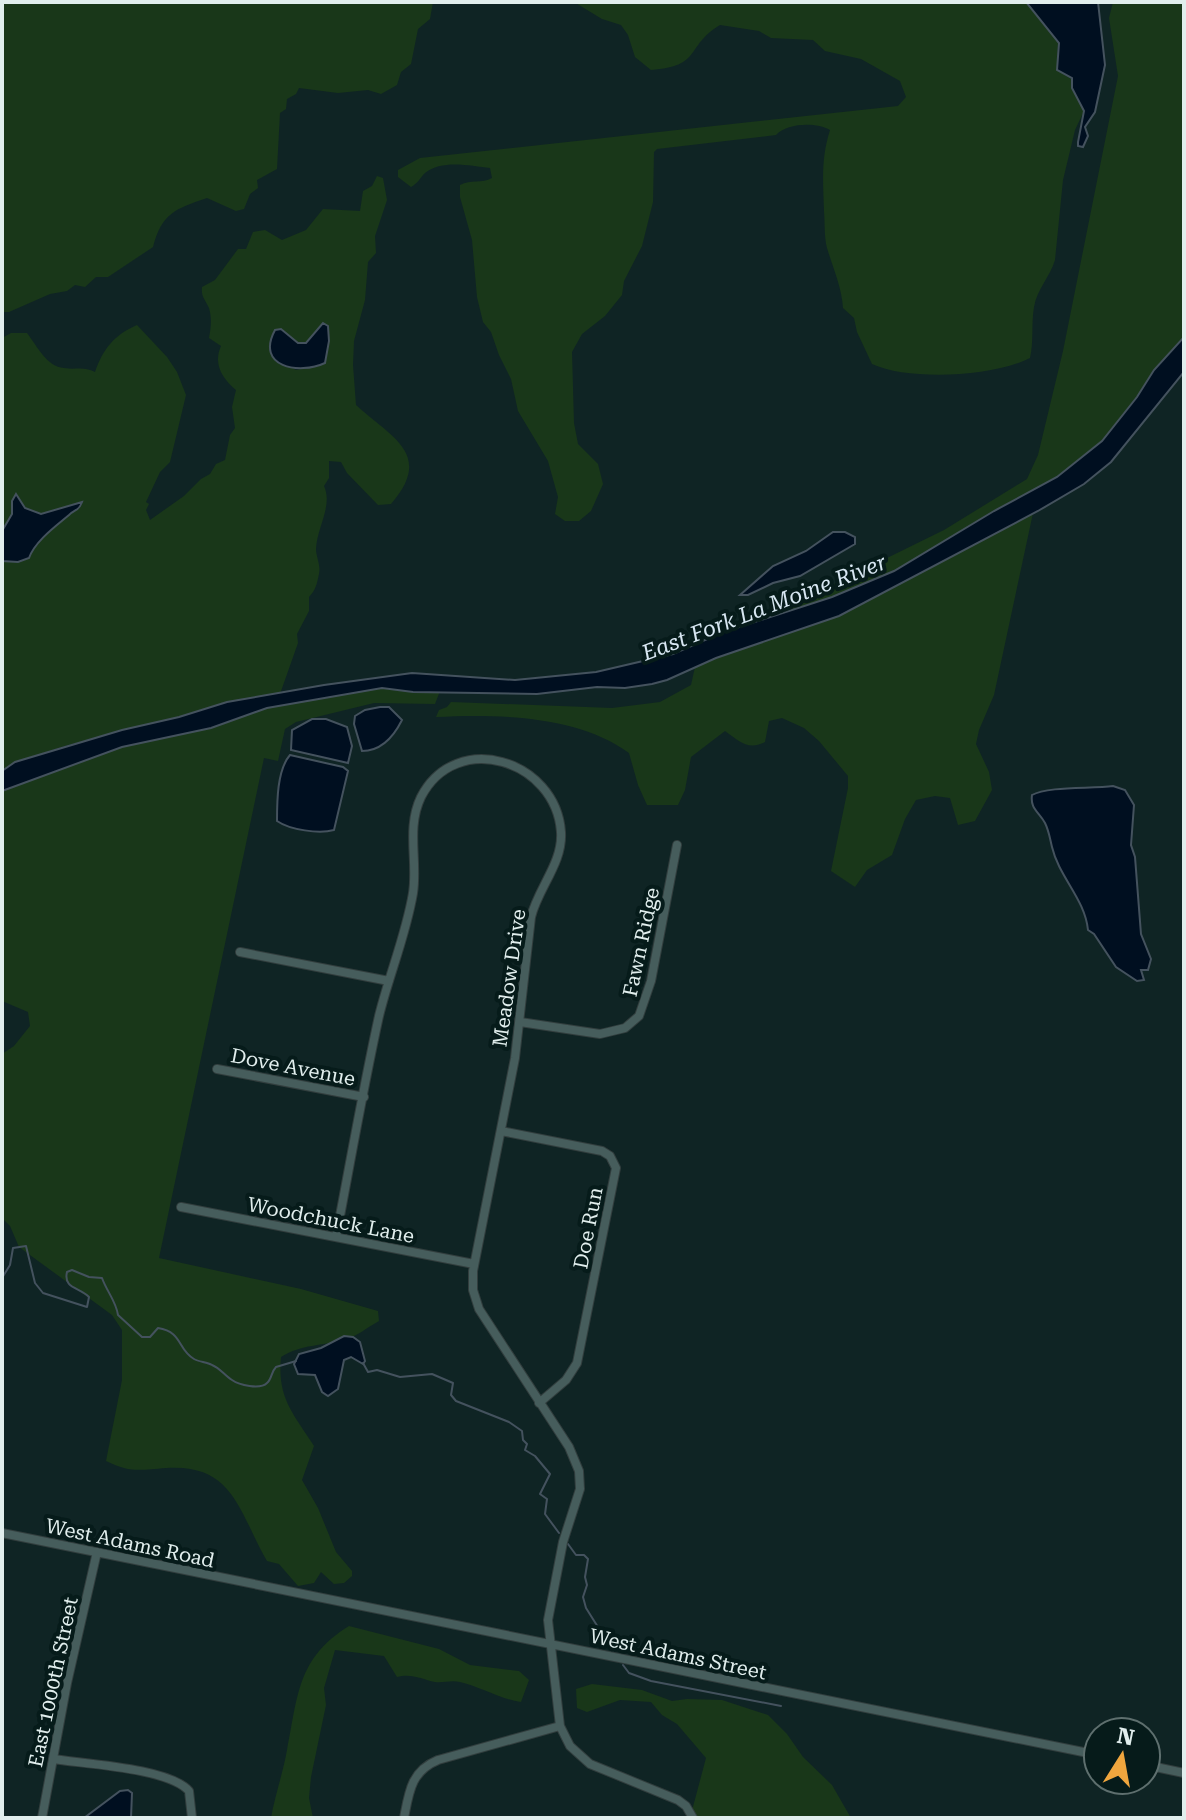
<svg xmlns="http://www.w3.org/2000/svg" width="1186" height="1820" font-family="'Roboto Serif',serif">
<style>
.green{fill:#193719;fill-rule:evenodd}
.water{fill:#000f20;stroke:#44525e;stroke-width:2}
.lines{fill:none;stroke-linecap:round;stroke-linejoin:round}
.stream{stroke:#44525e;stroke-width:2}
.minor-casing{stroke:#323e3e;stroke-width:10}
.minor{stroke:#465d5c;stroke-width:8}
.labels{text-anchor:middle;stroke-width:8;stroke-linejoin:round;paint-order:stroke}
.street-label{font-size:20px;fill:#e1eeed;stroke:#061b1a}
.water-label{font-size:22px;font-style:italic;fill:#d8e7f2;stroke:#061b1a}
</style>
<rect width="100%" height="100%" fill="#0f2424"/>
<path class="green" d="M2,2H457L451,4L433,2L430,19L418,29L411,64L401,72L397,85L381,94L368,90L338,93L299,88L296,94L287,99L286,109L280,113L277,169L257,180L258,188L250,194L244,209L236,211L207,198C175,209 162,213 153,247L108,277H96L85,287L75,285L67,291L50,294L9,312H2Z
M574,2H1026L1058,43L1057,70L1071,79L1072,88L1084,111L1075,130L1063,180L1055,260C1050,277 1037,289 1034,307C1031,325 1034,341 1030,358C993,377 909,381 872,364L857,332L854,318L843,308C842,288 833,268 827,248C824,236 825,223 824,211C823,181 821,158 830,130C816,122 787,123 776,135L657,149L654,152L653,202L642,246L624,281L622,295L605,316L582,334L572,352L574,423L578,444L598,464L603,484L591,511L579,521H565L555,514L558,497L548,461L518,411L511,379L499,355L491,332L483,322L477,297L472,240L460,197V185C471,179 482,184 492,178L490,168C471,166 442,159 425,173C420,178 418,183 411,187L398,177V170L420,158L898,106L906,97L900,81L861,59L825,51L813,40L771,38L759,31L720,25C684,47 703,66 651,70L635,57L628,35L621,25L602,19Z
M1113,2H1184V337L1154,370L1137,397L1102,441L1057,477L994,511L894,571L832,597L784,613L783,607L794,599L830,586L944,530L1027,479L1038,455L1063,351L1118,76L1109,18Z
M377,176L383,178L387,200L375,236L376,253L368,262L365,300L354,341L353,365L356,405C392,438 434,454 391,504L378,505L347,473L341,462L329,461V478L324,486C333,506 317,527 316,549C316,557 321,565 319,574C317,583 316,590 309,597V611L297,634L298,643L280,694L227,702L179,717L68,745L15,762L2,771V338L11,333H27C37,346 47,367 64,368C76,370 84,366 95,372C103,349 114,335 137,325L167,357L177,372L186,395L170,462L160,472L146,502L149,504L146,510L150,520L184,496L201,479L210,474L216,464L225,460L230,435L235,428L232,407L236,390C222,378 213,364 221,346L209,338C211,328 212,318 209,308C205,299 201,297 202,287L215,280L238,249H246L253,232L265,230L282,240L306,230L323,209L360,211L363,191L372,186ZM323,323L327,326V358L319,366L296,370L274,357L272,338L275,330L283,331L298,343H306Z
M1033,513L994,695L979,730L976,744L989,772L992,790L975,821L958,825L950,798L935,796L916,800L905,819L892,855L867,870L855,887L831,871L848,788V776L819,741L804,728L782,718L769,721L765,742C748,751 739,741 725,731L691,757L685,790L678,805H647L638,785L629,753C578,715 497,714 436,717L439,710L447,707L451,702L612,708L660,702L691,685L695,667L716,658L839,616Z
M382,688L413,692L440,691L435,704L374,703L296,722L285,729L278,761L264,758L159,1258L301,1289L378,1311L379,1321C368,1327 356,1337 344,1340C322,1346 302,1344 281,1357C277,1398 293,1413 314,1446L302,1480L318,1508L336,1552L352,1571V1576L344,1583L334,1584L321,1572L314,1583L298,1586L279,1564L267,1561C239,1513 234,1463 166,1468C140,1470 130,1473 106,1461L122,1380V1330L112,1315L19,1247L10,1226L2,1218V1054L14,1046L30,1026L28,1012L2,1001V791L122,747L211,728L267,708Z
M349,1626L439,1649L470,1665L519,1671L529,1680L521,1702C500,1699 481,1687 460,1682C451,1680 443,1683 435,1682C422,1679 411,1673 397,1677L384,1656L335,1650L324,1688L326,1705L311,1777L309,1798L313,1818H271C275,1795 283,1773 287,1750C298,1696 297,1658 349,1626Z
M592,1684L642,1690L672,1701L687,1699L722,1700L768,1715L787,1734L803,1757L832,1785L851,1818H690L706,1758L677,1724L662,1715L651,1702L620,1700L587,1712L577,1708L576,1689Z"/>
<path class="water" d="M1026,2H1098L1105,65L1095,112L1085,127L1088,136L1083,147L1078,146V142L1084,111L1072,88V78L1057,70L1059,43Z
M323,323L328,326L329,341L325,363C299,375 255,367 275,330L281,329L298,343H306Z
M1184,337V372L1111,462L1084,484L1038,511L839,616L716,658L667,680L652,684L625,688L597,687L537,694L413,692L382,688L267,708L211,728L122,747L2,791V771L15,762L122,730L179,717L227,702L324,685L412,673L515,680L596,672L673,654L721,633L832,597L894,571L994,511L1057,477L1102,441L1137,397L1154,370Z
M16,494L25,508L41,514L82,502C79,511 75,509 69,515C56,526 35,541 29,558L18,562L2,561V531L12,514V501Z
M833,532H845L855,537V544L800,576L773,583L748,595H740L773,566L806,551Z
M380,707H389L402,720C394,736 382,751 362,751L354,724L355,716L365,710Z
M312,719H326L347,727L352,746L348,763L291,750L292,730Z
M290,755L343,767L348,771L334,830C319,834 290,830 277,821C277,802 277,770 290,755Z
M1113,786L1125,790L1134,805L1131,845L1135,857L1141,934L1151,959L1148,970H1141L1144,980L1137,981L1116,967L1094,934L1088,930C1085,899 1059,877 1052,847C1050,839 1049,831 1045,823C1039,812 1030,809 1032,795C1048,786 1091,789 1113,786Z
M344,1336L353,1337L360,1342L365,1361L363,1364L351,1357L344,1360L338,1389L328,1396L322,1392L315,1375L298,1374L294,1364L299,1354L321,1348Z
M128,1790L132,1793L131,1818H84L120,1791Z"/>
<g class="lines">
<path class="stream" d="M2,1278L10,1265L13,1248L26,1246L35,1283L43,1293L87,1307L89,1297C80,1287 63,1289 67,1272L72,1270L89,1277L102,1278C107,1292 116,1301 118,1315L142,1337H150L158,1328C183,1332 177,1349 194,1359C199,1362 207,1362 212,1365C220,1368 225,1376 232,1380C239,1385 260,1390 267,1383C272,1379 271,1372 276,1367L296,1361
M363,1363L368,1372L377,1370L400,1377L432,1374L453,1383L451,1395L456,1401L509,1422L522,1431L523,1440L527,1444L525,1450L535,1456L550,1474L540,1494L547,1499L545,1514L559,1533
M568,1544L576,1555H584L588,1559L585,1577L587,1585L583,1597L586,1608L613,1651
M623,1665L629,1673L651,1681L781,1706"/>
<defs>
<path id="minor" d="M240,952L389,981
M520,1022L600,1034L625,1028L639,1016L651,981L677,845
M217,1069L364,1097
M501,1131L602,1151L610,1156L616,1168L577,1363L566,1380L539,1403
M181,1207L474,1264
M336,1237C350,1164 363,1089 379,1016C389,975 406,935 413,893C418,861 406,828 421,797C456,729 556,760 561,832C563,863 538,888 531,917L515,1058L473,1271V1290L479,1309L569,1447L579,1471L580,1489L563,1542L548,1620L560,1726L570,1746L590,1764L678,1800L686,1806L693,1818
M2,1533L1098,1755
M53,1759C85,1764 169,1768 189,1791L192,1818
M1146,1765L1184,1773
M42,1818L67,1683L97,1552
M404,1818C409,1792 411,1771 438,1760L560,1726"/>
</defs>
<use href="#minor" class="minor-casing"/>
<use href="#minor" class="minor"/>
</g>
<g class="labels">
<g class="street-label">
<text transform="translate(641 942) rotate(-78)" y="7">Fawn Ridge</text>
<text transform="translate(509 978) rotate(-82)" y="7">Meadow Drive</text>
<text transform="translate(293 1067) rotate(11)" y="7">Dove Avenue</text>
<text transform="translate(331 1220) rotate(11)" y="7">Woodchuck Lane</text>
<text transform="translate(588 1228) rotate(-79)" y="7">Doe Run</text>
<text transform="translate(130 1543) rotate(12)" y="7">West Adams Road</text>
<text transform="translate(678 1654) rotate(12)" y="7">West Adams Street</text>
<text transform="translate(53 1682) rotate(-78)" y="7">East 1000th Street</text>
</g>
<g class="water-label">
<text transform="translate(764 607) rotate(-21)" y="8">East Fork La Moine River</text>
</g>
</g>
<rect width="1186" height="1820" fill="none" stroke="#e1eeed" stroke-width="8"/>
<g transform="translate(1122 1756) rotate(11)"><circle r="38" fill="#061b1a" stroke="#5e6f6e" stroke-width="2"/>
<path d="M0-6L14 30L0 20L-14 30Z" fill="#f0a63e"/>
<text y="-12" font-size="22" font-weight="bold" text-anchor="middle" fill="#e1eeed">N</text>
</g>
</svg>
